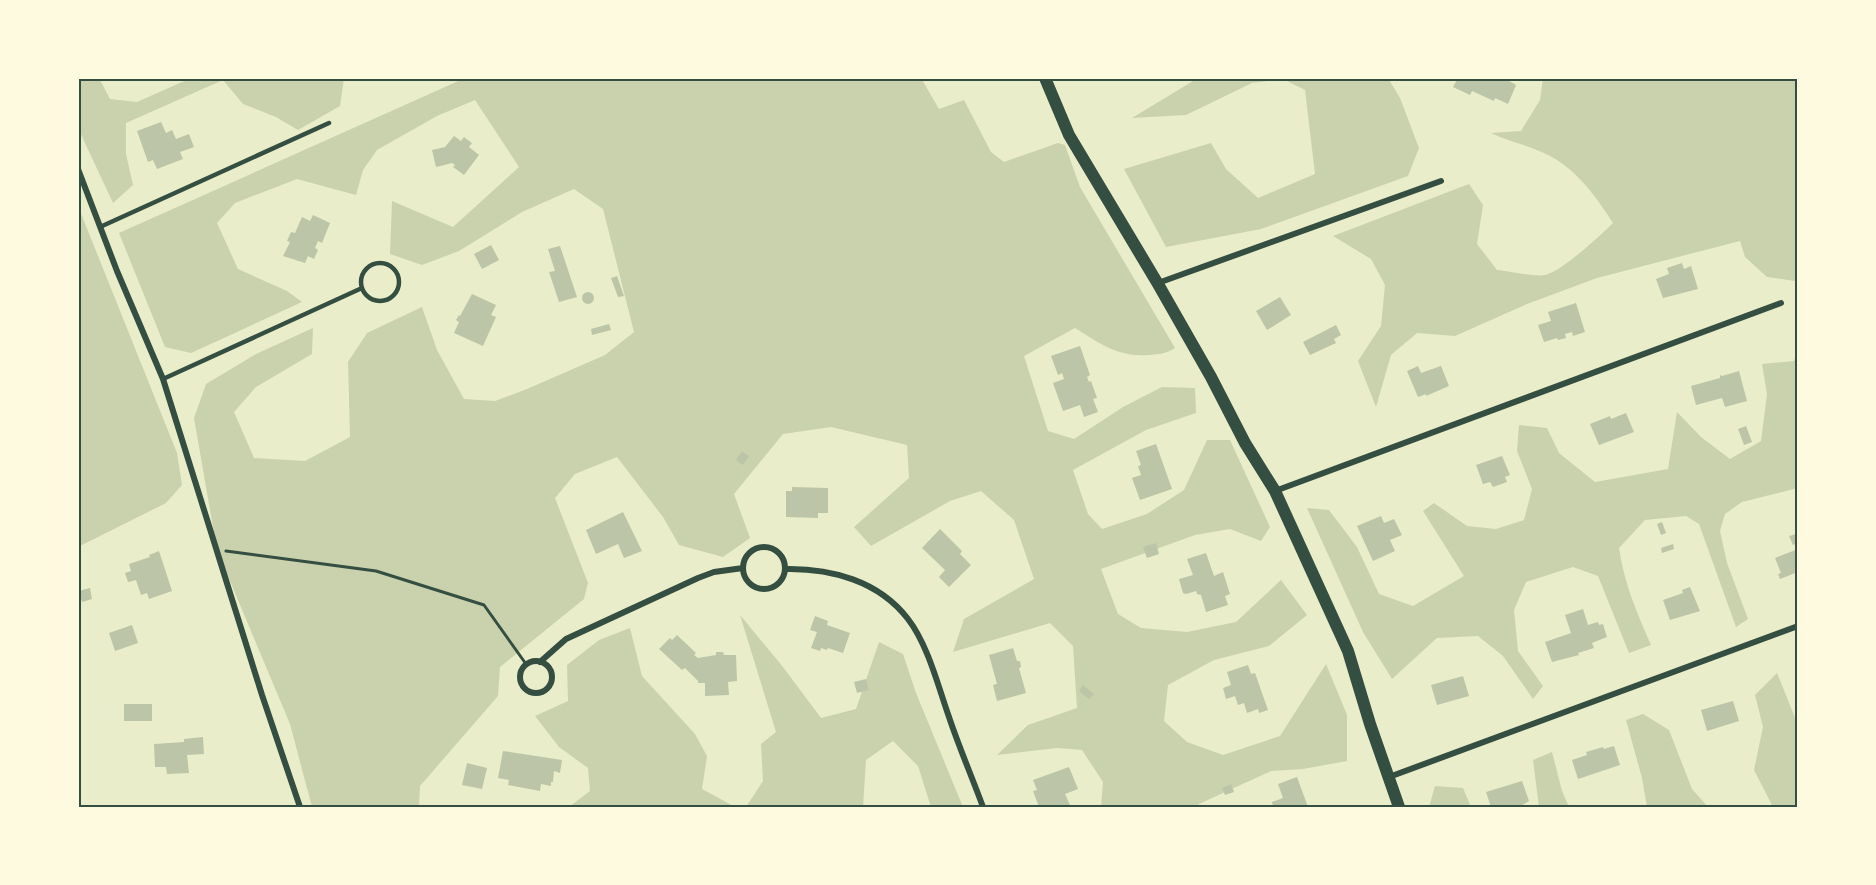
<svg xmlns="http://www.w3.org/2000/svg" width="1876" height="885" font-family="Quicksand,sans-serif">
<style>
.green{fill:#cad2ad}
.building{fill:#bcc5a7}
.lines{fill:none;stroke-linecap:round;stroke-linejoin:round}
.path{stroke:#344e41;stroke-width:3}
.service{stroke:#344e41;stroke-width:4.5}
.minor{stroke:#344e41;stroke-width:6}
.secondary{stroke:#344e41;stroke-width:12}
.neatline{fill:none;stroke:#344e41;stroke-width:2}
</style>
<rect width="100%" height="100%" fill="#e9edc9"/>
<path class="green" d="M78,78H99L110,99L137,102L191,78H344L340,106L298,130L276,117L243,104L223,80L126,123V154L133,185L113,203L78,128Z
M465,78H921L939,109L964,100L991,152L1004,162L1058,143L1065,145L1080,187L1175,348C1166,354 1159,354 1149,355C1117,357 1101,344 1075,328L1024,356L1048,431L1074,439L1123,407L1162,387L1195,388L1196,413L1146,430L1073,470L1088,514L1102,529L1147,514L1184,490L1207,440H1230L1270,527L1261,541L1230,529L1195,535L1101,569L1118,614L1141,628L1187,632L1236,622L1281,580L1307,615L1269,646L1214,660L1168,685L1164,721L1187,742L1223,755L1280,736L1326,664L1347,715V761L1303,769L1271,771L1199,804L1197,807H1101L1103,782L1082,750L1057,748L997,755L1028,725L1077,708L1073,646L1050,623L953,652L964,619L1034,579L1014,520L981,491L950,501L871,546L854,527L909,478L907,445L831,427L783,434L734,494L750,538L723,557L679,545L663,517L617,457L575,474L555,498L588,583L584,599L500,667L498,696L420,786L419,807H312L290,724L217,550L194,418L206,384L256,354L313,328L312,354L256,387L234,412L254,458L305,461L350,437L348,362L367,333L422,307L437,350L464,399L495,401L527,389L605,355L634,332L603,209L574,189L522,212L459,251L422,265L390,254L392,201L453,227L519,167L475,100L437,116L377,150L363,170L356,195L297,179L235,203L217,223L238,269L287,291L302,302L191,353L165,347L119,233Z
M1198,78H1388L1400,98L1419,148L1408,176L1261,229L1166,247L1124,169L1211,143L1226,169L1258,198L1315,174L1305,90L1283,79L1252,83L1186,115L1132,118Z
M1543,78H1798V289L1795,281L1767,277L1745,257L1740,241L1597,278L1527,304L1455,336L1417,333L1391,355L1376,407L1358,361L1381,326L1385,285L1371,259L1333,236L1469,184L1483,205L1477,244L1497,270C1508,271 1535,277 1545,275C1561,272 1601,235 1613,223C1596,196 1574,166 1544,153C1527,145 1508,141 1491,133L1521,131L1540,100Z
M78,206L177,453L182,485L166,503L78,547Z
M1798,347V488L1742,502L1725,514L1720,531L1727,563L1748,619L1736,627L1699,524L1686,516L1645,520L1619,548C1624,583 1637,613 1651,645L1629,653L1598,576L1573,567L1526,582L1514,610L1518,651L1543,686L1533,699L1503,656L1478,636L1437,638L1392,679L1363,632L1307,508L1329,510L1357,547L1379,594L1413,606L1464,576L1423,511L1434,503L1467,526L1496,529L1524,520L1532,489L1517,451L1519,425L1547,428L1559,453L1595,482L1668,469L1677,412L1701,437L1730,459L1761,441L1767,394L1762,364L1794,361Z
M740,615L783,667L821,718L856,709L879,642L903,654L916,693L963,807H931L918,766L893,741L866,760L863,807H746L763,781L761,744L776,732Z
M630,628L642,676L695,734L707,756L702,789L735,807H569L590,791L588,768L559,747L535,716L568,701L567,665L599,640Z
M1777,673L1798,725V807H1773L1754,770L1763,727L1755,695Z
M1643,714L1669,730L1692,789L1708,807H1647L1642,778L1626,720Z
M1552,752L1562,791L1569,807H1539L1533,760Z
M1435,786L1463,788L1471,807H1429Z"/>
<path class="building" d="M1458,78H1504L1516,85L1508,104L1495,98L1494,101L1472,91L1470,95L1453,87Z
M161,122L166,133L172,130L176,139L189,134L194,147L180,152L183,159L157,169L153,160L148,162L137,131Z
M454,136L461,141L464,137L472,143L469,147L479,155L464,175L453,167L455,165L452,163L436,167L432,150L445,147Z
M313,215L330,223L322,243L318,241L315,248L318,250L314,259L308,256L305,263L283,256L290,242L287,241L291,232L295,233L302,217L310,221Z
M491,245L499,260L482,269L474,254Z
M560,246L577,297L559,302L549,272L555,271L548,249Z
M1682,263L1684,269L1691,266L1698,289L1663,298L1656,279L1669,274L1667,268Z
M617,276L624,296L618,297L611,278Z
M582 298a6 6 0 1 1 12 0a6 6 0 1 1-12 0Z
M472,294L496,305L491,315L496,317L483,346L454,333L459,322L456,320L459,315L460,316Z
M1280,297L1291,315L1267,330L1256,311Z
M1576,303L1585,332L1573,336L1572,332L1565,334L1566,338L1558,340L1557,338L1544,342L1538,325L1551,321L1548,312Z
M609,324L611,330L592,335L591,329Z
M1336,325L1341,335L1334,339L1336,343L1310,355L1303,342Z
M1080,346L1090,375L1087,377L1089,382L1091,381L1097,398L1093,399L1098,412L1084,417L1080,405L1063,411L1053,383L1064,379L1062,373L1058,375L1051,356Z
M1418,366L1421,373L1441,366L1449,386L1426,396V394L1418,397L1407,371Z
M1739,371L1747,401L1725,407L1722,398L1696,405L1691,386L1720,378V375L1722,376Z
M1626,413L1634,432L1599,445L1590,424L1610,416L1611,419Z
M1746,426L1752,442L1744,445L1738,429Z
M1156,444L1172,489L1140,500L1132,478L1141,475L1138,466L1141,465L1136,451Z
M742,451L749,456L743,465L736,460Z
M1502,456L1510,475L1505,477L1507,482L1493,487L1490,482L1483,484L1476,465Z
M792,487L828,488V513H818V518L786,517V491H792Z
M623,512L642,551L624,558L618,544L596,554L586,530Z
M1381,516L1384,523L1394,519L1402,535L1390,540L1395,551L1373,561L1357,526Z
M1662,522L1666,533L1661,535L1657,524Z
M940,529L962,551L960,554L971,565L949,587L939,577L945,570L922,548Z
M1796,534L1798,543L1793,545L1789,536Z
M1156,543L1159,554L1147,558L1143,547Z
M1673,544L1674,549L1662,553L1661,548Z
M1798,549V572L1780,579L1778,574L1781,573L1775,558Z
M159,551L172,591L149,599L147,593L141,595L136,580L128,582L125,573L131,571L129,564L150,557L149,555Z
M1206,553L1214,576L1223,572L1230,594L1225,596L1228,605L1206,612L1201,595L1197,594L1196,591L1186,594L1183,593L1179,579L1193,575L1187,559Z
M1690,587L1700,611L1670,620L1663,600L1683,593L1682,590Z
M90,588L92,599L82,602L79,591Z
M1583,609L1588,625L1598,622L1599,625L1603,624L1607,637L1592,643L1594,648L1578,653L1579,655L1552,662L1545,642L1571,633L1565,615Z
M815,616L828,621L827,625L850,633L843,653L828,648L827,650L821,648L820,651L811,648L817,632L810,630Z
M132,625L138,643L115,651L109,633Z
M677,635L696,653L694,655L698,658L716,655V652H723L724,655H736L737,681L728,682L729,695L705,696V683H698V681L685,668L682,670L659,649L670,638L672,640Z
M1013,648L1017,661H1020L1021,667L1019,668L1026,693L997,701L993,685L997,684L989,655Z
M1248,665L1251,674L1255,673L1268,710L1259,713L1258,709L1247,713L1244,703L1238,705L1235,696L1226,699L1223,688L1231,685L1227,672Z
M1463,676L1469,696L1437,705L1431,685Z
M866,679L869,690L857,693L854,682Z
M1083,685L1094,694L1089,699L1079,691Z
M1733,701L1739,721L1707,731L1701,710Z
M124,704H152V721H124Z
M203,737L204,754L187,755L189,773L167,774L166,767H155L154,744L184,742V739Z
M1614,746L1620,765L1578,779L1572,760L1587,755L1586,752L1603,747L1604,749Z
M503,751L562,760L560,773L554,771L553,782H551V786L541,784L540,791L508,785L509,780L498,778Z
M467,763L487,768L482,789L462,785Z
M1069,767L1078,789L1065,794L1070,805L1068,807H1039L1033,791L1037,790L1033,780Z
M1297,777L1308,807H1273L1272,802L1283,798L1278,784Z
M1522,781L1529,801L1519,807H1491L1486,792Z
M1231,784L1234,792L1225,795L1222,788Z"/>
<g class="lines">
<path class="path" d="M226,551L376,571L484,605L526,664"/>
<path class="service" d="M100,227L329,123
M361 282a19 19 0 1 1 38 0a19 19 0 1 1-38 0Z
M163,379L362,288"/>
<path class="minor" d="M78,169L117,271L163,379L262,695L300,807
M1158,283L1441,181
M1275,491L1781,303
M743 568a21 21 0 1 1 42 0a21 21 0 1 1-42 0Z
M785,569C831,568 879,581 908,619C928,645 938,686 949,717C959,747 972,777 983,807
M520 677a16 16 0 1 1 32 0a16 16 0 1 1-32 0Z
M540,662L566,639L698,578L714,572L743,568
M1389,777L1798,626"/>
<path class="secondary" d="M1045,78L1069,135L1158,284L1211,377L1245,443L1275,491L1348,651L1370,724L1399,807"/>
</g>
<rect width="1876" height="885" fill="none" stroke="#fefae0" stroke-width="159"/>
<rect x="80" y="80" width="1716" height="726" class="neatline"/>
</svg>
